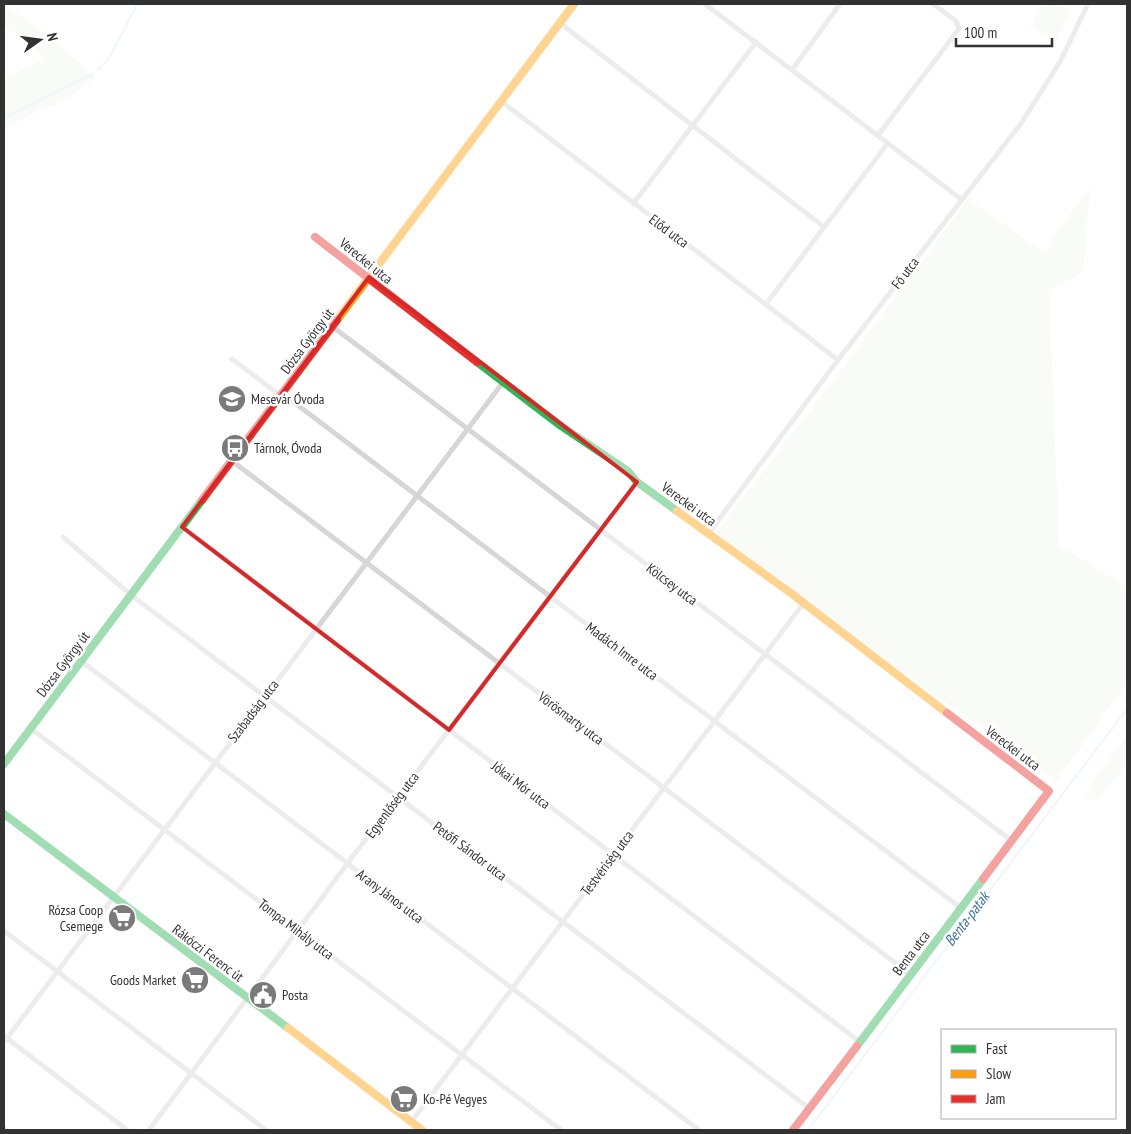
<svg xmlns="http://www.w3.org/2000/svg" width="1131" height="1134" font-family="'PT Sans Narrow',sans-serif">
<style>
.green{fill:#f1f5ed}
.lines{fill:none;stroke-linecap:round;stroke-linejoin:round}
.stream{stroke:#ddeaf3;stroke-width:2}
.street{stroke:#d6d6d6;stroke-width:5}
.fast{stroke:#30b455;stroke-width:8}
.slow{stroke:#ff9f0a;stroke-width:8}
.jam{stroke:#e5322d;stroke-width:8}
.marked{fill:none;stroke:#d62828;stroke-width:4;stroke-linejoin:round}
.labels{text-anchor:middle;stroke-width:5;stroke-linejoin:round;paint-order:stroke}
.street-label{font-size:14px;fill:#323232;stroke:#fff}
.poi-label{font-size:14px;fill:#323232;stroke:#fff;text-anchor:start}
.water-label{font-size:15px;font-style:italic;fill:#3e7497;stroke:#fff}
</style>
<rect width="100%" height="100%" fill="#fff"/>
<path class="green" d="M4,4L49,36L96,78L57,105L41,109L4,129V79L44,59L39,52L4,25Z
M1043,4H1058L1072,12L1055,41L1030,27Z
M1090,188L1083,272L1049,291L1059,546L1127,587V682L1057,780L711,539L844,367L968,199L1043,252Z
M1127,735V763L1096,802L1085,794Z"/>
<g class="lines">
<path class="stream" d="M98,70L110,57L137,4
M4,118L93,74
M808,1130L1127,709"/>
<path class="street" d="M705,4L961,199
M560,23L824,227
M792,70L840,4
M501,101L838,360
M878,135L959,29L956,21L933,4
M633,204L756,42
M766,304L888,143
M333,327L1012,841
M232,359L281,396
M283,394L961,908
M232,461L910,974
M182,527L860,1042
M708,534L838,360L1022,122L1061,60L1088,4
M63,537L131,595L809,1108
M81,661L699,1130
M30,728L561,1130
M4,931L266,1130
M4,1036L127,1130
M4,1042L504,381
M411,1122L803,604
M4,1128L6,1130
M149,1130L347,864L637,482"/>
<path class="fast" d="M477,362L561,426L628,471L637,482L677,511
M4,764L202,500
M4,814L288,1028
M857,1046L983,879"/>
<path class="slow" d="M337,320L574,4
M677,511L792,594L947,713
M288,1028L422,1130"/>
<path class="jam" d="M315,237L477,362
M202,500L337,320
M947,713L1049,791L983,879
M793,1130L857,1046"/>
</g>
<path d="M0 0H1131V1134H0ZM369,277L637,482L449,730L182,527Z" fill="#fff" fill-opacity=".55" fill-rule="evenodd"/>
<path class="marked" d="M369,277L637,482L449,730L182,527Z"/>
<defs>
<symbol id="school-disc" viewBox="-11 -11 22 22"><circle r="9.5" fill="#7a7a7a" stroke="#fff"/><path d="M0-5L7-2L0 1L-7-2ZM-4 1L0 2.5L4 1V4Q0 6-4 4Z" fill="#fff"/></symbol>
<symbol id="bus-disc" viewBox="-11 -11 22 22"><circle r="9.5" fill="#7a7a7a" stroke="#fff"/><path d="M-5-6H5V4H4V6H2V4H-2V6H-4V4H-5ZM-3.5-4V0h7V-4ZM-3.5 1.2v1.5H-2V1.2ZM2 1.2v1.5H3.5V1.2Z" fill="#fff"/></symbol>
<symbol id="supermarket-disc" viewBox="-11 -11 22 22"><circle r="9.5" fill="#7a7a7a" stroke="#fff"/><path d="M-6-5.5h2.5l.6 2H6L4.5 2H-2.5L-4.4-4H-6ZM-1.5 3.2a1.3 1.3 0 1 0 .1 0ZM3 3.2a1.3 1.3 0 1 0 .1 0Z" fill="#fff"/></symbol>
<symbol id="civic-disc" viewBox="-11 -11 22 22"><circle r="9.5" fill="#7a7a7a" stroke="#fff"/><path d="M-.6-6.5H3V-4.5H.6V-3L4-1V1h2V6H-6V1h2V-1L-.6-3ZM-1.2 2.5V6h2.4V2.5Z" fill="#fff"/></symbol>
</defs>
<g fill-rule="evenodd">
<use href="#school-disc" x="216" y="383" width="32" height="32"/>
<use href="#bus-disc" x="219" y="432" width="32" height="32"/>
<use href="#supermarket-disc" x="106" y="902" width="32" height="32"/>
<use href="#supermarket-disc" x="179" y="964" width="32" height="32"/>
<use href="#civic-disc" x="247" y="979" width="32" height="32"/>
<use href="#supermarket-disc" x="388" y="1083" width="32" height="32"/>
</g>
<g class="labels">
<g class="street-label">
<text transform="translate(669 231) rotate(37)" y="5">Előd utca</text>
<text transform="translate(366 261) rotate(39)" y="5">Vereckei utca</text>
<text transform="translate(905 273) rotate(-53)" y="5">Fő utca</text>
<text transform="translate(307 341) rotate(-53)" y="5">Dózsa György út</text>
<text transform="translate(689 504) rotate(36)" y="5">Vereckei utca</text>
<text transform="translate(672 584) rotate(37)" y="5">Kölcsey utca</text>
<text transform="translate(622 651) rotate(37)" y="5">Madách Imre utca</text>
<text transform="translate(63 664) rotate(-53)" y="5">Dózsa György út</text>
<text transform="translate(253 711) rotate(-53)" y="5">Szabadság utca</text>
<text transform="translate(571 718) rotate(37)" y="5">Vörösmarty utca</text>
<text transform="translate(1013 748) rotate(37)" y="5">Vereckei utca</text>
<text transform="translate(521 785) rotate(37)" y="5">Jókai Mór utca</text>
<text transform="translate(392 805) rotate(-53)" y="5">Egyenlőség utca</text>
<text transform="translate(470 851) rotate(37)" y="5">Petőfi Sándor utca</text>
<text transform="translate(607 863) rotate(-53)" y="5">Testvériség utca</text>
<text transform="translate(390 896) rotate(37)" y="5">Arany János utca</text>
<text transform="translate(296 929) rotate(37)" y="5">Tompa Mihály utca</text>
<text transform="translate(208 953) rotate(37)" y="5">Rákóczi Ferenc út</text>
<text transform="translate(911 953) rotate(-53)" y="5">Benta utca</text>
</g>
<g class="poi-label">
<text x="251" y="404">Mesevár Óvoda</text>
<text x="254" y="453">Tárnok, Óvoda</text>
<text x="103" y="915" text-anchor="end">Rózsa Coop<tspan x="103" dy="16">Csemege</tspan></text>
<text x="176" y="985" text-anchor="end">Goods Market</text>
<text x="282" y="1000">Posta</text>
<text x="423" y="1104">Ko-Pé Vegyes</text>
</g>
<g class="water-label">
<text transform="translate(967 919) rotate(-53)" y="5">Benta-patak</text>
</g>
</g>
<rect width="1131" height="1134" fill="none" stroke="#323232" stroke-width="10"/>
<rect x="941" y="1029" width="175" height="90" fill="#ffffff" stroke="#adadad"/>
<rect x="951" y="1045" width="25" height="8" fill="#30b455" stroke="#adadad"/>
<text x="986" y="1054" font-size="15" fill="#323232">Fast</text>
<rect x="951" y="1070" width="25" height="8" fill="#ff9f0a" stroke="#adadad"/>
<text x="986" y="1079" font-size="15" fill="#323232">Slow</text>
<rect x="951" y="1095" width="25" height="8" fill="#e5322d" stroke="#adadad"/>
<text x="986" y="1104" font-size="15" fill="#323232">Jam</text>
<g transform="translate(40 40) rotate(76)" stroke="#ffffff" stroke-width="4" paint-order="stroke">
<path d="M0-4L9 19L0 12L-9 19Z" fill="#323232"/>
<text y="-8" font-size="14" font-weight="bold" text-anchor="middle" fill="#323232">N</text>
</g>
<path d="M956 38v8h96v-8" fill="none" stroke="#323232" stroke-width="2.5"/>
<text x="964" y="38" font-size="15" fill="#323232" stroke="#ffffff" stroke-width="4" paint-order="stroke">100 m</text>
</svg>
